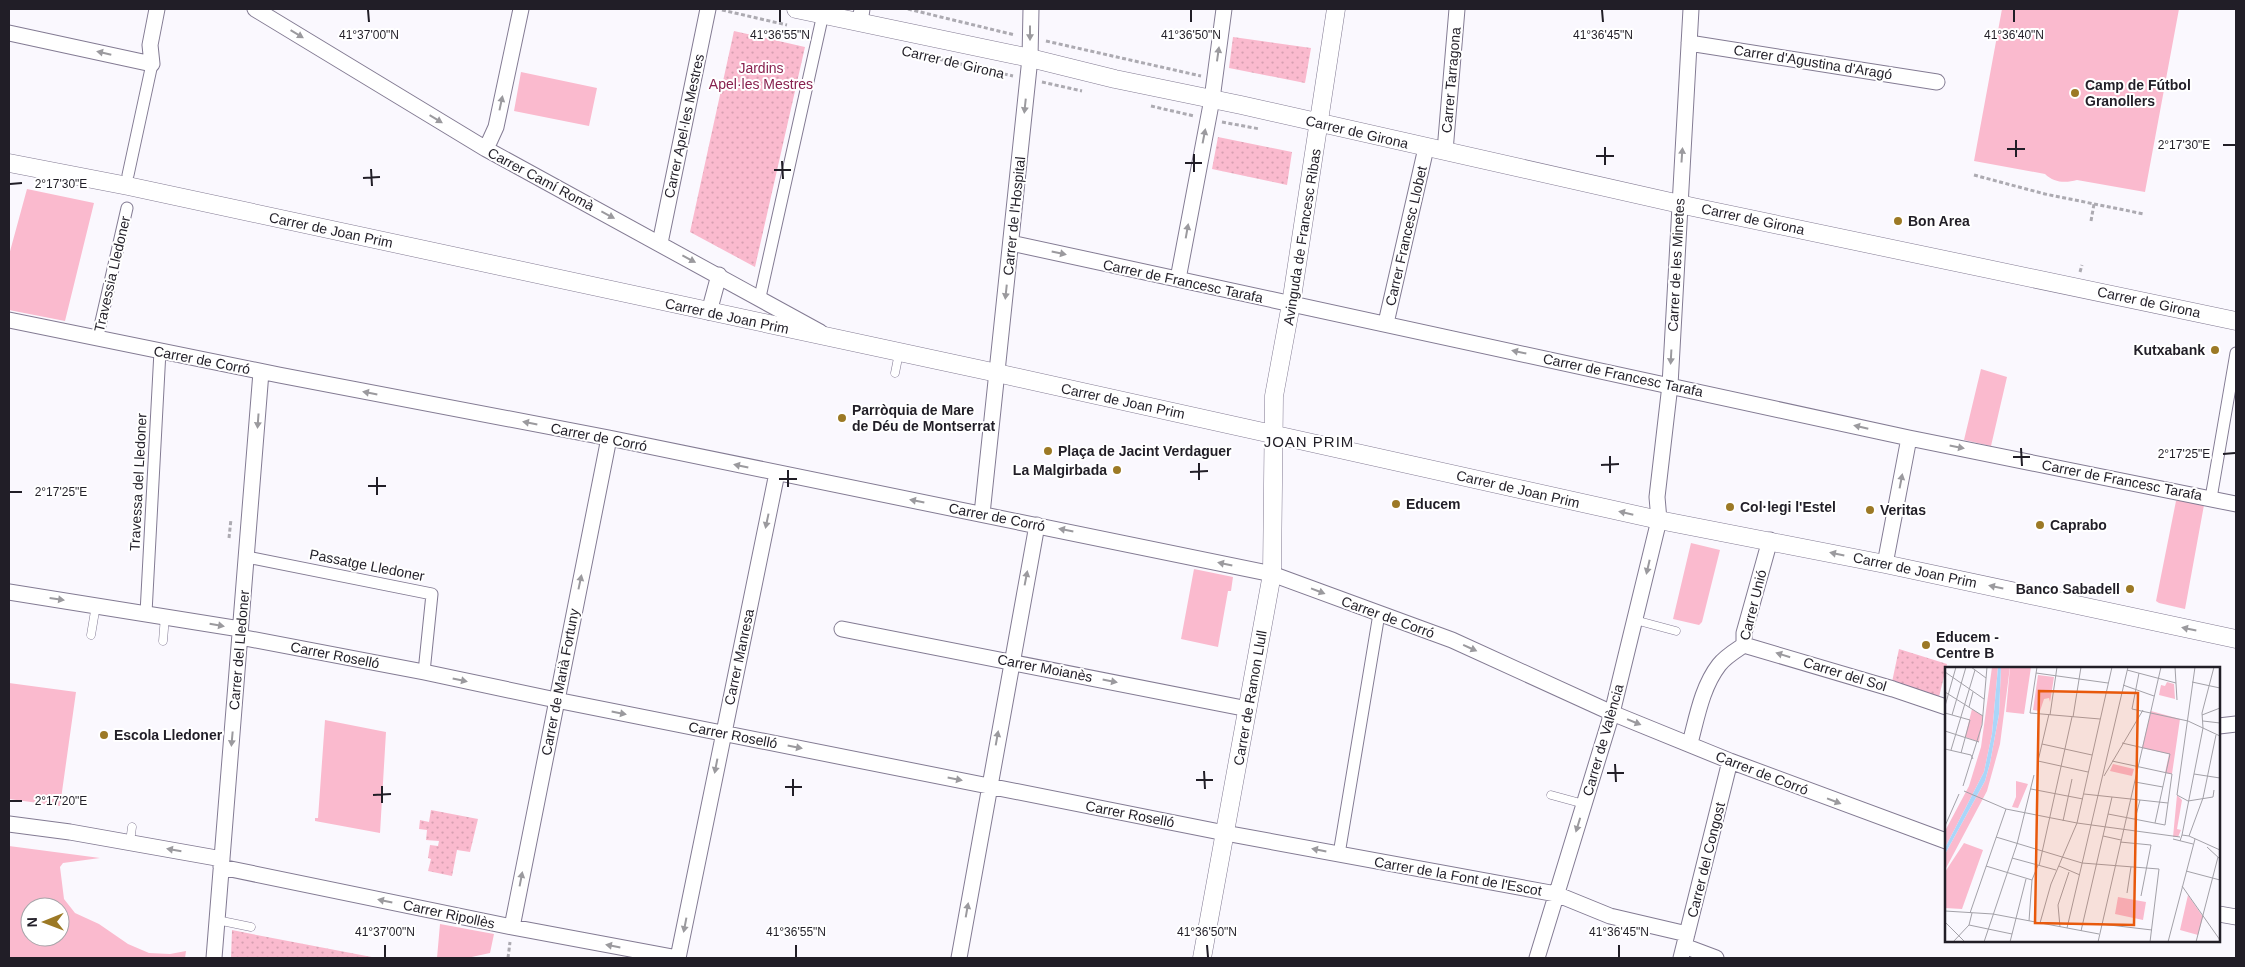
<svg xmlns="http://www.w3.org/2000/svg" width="2245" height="967" font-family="Helvetica,sans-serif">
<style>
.grass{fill:#fabace;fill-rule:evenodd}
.park{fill:url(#park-dots)}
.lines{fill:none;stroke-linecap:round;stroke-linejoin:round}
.service-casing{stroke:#837b93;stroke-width:9}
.pedestrian-casing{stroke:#837b93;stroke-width:13}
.minor-casing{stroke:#837b93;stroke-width:17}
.tertiary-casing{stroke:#837b93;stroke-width:19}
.path{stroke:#acaab1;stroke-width:3;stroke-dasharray:4 2.5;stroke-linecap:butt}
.service{stroke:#fff;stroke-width:8}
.pedestrian{stroke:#fff;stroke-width:11}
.minor{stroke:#fff;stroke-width:15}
.tertiary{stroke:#fff;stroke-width:18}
.oneway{fill:#9b9a9e}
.ticks{fill:none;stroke:#211e27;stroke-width:2}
.poi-dot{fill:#9c7925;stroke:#fff;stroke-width:2}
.labels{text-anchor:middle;stroke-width:4;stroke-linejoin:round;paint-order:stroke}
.street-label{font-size:14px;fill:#211e27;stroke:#fff}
.park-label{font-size:14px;fill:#87214e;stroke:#fff}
.poi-label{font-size:14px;font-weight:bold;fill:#211e27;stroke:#fff;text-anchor:start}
.neighbourhood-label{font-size:15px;letter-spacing:1px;fill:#211e27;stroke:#fff}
.inset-road{fill:none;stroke:#a3a1a8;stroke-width:1}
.view{fill:#e8590c;fill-opacity:0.15;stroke:#e8590c;stroke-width:2.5}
.inset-edge{fill:none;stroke:#211e27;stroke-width:2.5}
.ticks-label{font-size:12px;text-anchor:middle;fill:#211e27;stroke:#fff;stroke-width:4;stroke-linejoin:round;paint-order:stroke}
</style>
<defs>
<pattern id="park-dots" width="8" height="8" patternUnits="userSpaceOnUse" patternTransform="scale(1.25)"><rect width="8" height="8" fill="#fabace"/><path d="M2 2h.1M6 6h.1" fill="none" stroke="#d69fb1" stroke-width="1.8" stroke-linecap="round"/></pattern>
</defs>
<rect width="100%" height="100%" fill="#faf8fe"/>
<path class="grass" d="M2002,9H2179L2145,192L2077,180C2066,183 2054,183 2045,174L1974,161Z
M521,72L597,88L589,126L514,111Z
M27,189L94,203L65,321L9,310V255Z
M1981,369L2007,377L1991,446L1964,440Z
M2179,500L2204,505L2185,609L2159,603L2156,601L2176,501Z
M1691,543L1720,550L1702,622L1699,625L1673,619Z
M1194,569L1233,577L1231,591H1228L1218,647L1181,639Z
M9,683L76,692L60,806L9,799Z
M325,720L386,732L380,833L315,821V818H318Z
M9,846L100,858L63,863L60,867L64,899L75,913L99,924L128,944L149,953L170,954L186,951L185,958H9ZM30,907H60V937H30Z
M440,924L494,934L490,953L467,958H437Z"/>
<path class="park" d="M734,31L805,47L755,267L690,232Z
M1233,37L1311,48L1305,83L1229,68Z
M1218,137L1292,152L1287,185L1212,169Z
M1899,649L1947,664L1939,697L1892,682Z
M431,810L478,819L470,852L457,850L452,876L428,871L431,859L428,858L430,845L438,846L439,841L426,840L427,830L419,829L420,820L429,822Z
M232,930L252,934L377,958H231Z"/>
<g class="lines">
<defs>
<path id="service" d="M895,373L899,353
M1635,620L1676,631
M91,635L96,605
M163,641L165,616
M1551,795L1584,804
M130,842L132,827
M217,920L251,927"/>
<path id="pedestrian" d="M128,175L152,64
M760,297L823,14
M97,339L127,208
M2211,498L2236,353
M247,557L432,594L424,672
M146,613L160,351
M1339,854L1379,614"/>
<path id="minor" d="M255,9L486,149L820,332
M860,22L862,9
M9,33L152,64L150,45L157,9
M1689,43L1937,82
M486,149L496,127L521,9
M1445,151L1457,9
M660,243L708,9
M1011,243L1909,438L2236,504
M1178,279L1212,99L1224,9
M709,312L719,275
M9,320L279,375L609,438L1272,574L1452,640L1612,713L1730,761L1946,841
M1386,323L1426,148
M982,514L1030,58L1031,9
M1885,564L1909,438
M9,592L240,629
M842,629L1248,709
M240,637L424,672L556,700L1225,833L1556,894L1610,916L1687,934
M1744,645L1893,689L1946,707
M1744,645V633L1770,540
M2219,726L2236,724
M1690,743C1697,717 1702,687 1719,665C1725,657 1735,651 1744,645
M9,824L70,832L222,859
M221,867L512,927L678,958L777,473
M2219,914L2236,917
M512,927L609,438
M1684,946L1716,958
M214,958L261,372
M959,958L1037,525
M1537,958L1612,713L1659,520L1657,497L1670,385L1691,9
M1681,958L1730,761"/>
<path id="tertiary" d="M796,9L1030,58L1115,79L1241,105L1693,207L2236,321
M9,163L128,186L997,373L1659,520L1885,564L2236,639
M1202,958L1272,574L1274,396L1291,304L1336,9"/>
</defs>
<use href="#service" class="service-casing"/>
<use href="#pedestrian" class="pedestrian-casing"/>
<use href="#minor" class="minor-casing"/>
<use href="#tertiary" class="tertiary-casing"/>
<path class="path" d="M908,9L1015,35
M722,10L787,25
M1046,41L1201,76
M934,58L1013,76
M1042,82L1082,91
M1151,106L1194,116
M1222,122L1260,129
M1974,175L2045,194L2144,214
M2091,221L2094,204
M2080,272L2082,265
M229,538L231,519
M508,958L510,942"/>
<use href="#service" class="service"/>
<use href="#pedestrian" class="pedestrian"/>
<use href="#minor" class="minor"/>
<use href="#tertiary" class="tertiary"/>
</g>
<defs><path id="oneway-solid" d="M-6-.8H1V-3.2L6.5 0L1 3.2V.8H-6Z" transform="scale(1.25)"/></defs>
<g class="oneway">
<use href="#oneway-solid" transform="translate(1030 33) rotate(90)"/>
<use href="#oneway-solid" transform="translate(297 34) rotate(31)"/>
<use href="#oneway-solid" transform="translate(104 53) rotate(-167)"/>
<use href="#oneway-solid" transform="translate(1218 54) rotate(-82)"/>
<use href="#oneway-solid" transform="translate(501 103) rotate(-78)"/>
<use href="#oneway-solid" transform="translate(1025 106) rotate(96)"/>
<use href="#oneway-solid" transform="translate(436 119) rotate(31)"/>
<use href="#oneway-solid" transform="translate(1204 136) rotate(-79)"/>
<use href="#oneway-solid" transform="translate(1682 155) rotate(-86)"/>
<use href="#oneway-solid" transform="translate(608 215) rotate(28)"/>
<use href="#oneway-solid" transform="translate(1187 231) rotate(-80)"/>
<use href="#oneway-solid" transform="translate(1059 253) rotate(12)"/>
<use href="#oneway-solid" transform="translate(689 259) rotate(28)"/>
<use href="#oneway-solid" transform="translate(1006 292) rotate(96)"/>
<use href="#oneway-solid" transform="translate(1519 352) rotate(-168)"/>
<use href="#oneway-solid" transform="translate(1671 357) rotate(93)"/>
<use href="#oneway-solid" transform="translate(370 393) rotate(-169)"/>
<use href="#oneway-solid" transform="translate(258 421) rotate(94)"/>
<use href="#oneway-solid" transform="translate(530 423) rotate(-169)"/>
<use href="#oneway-solid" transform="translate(1861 427) rotate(-167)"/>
<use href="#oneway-solid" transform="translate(1957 447) rotate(11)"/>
<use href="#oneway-solid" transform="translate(741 466) rotate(-168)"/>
<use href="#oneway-solid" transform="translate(1901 481) rotate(-79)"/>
<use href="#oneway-solid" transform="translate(917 501) rotate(-169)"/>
<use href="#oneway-solid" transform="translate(1626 513) rotate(-167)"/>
<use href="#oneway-solid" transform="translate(767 521) rotate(102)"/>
<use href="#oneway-solid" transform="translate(1066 530) rotate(-169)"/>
<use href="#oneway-solid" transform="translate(1837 554) rotate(-168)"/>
<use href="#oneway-solid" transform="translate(1225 564) rotate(-168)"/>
<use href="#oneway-solid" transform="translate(1648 567) rotate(103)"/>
<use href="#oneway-solid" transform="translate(1026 578) rotate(-79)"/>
<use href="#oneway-solid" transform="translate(580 582) rotate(-78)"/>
<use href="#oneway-solid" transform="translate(1996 587) rotate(-168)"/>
<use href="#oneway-solid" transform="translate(1318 591) rotate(21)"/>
<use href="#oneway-solid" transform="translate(57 599) rotate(8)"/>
<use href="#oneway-solid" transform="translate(217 625) rotate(10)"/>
<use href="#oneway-solid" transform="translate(2189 629) rotate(-168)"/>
<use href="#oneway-solid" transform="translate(1470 648) rotate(24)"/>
<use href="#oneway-solid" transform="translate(1783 655) rotate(-163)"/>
<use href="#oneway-solid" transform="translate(460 680) rotate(12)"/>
<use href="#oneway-solid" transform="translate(1110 681) rotate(11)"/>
<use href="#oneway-solid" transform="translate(619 713) rotate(11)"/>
<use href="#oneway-solid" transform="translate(1634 722) rotate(22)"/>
<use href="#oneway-solid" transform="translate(997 738) rotate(-80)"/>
<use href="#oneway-solid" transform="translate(232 739) rotate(95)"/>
<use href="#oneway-solid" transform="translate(795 747) rotate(11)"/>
<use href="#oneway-solid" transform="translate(716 766) rotate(101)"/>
<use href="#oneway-solid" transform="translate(955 779) rotate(11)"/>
<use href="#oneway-solid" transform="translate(1834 801) rotate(21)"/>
<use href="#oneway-solid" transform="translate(1578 825) rotate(107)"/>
<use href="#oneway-solid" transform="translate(174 850) rotate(-170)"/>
<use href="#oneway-solid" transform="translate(1319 850) rotate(-169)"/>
<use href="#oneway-solid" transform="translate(521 879) rotate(-79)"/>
<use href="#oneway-solid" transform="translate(385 901) rotate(-168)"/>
<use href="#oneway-solid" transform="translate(967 910) rotate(-80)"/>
<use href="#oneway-solid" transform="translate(685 925) rotate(101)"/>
<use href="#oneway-solid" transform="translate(613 946) rotate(-169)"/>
</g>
<path class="ticks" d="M368,10L369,22M780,10V22M1191,10V22M1602,10L1603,22M2014,10V22M2016,140V157M2223,145H2235M1605,147V165M2007,149H2025M1194,154V172M1596,156H1614M782,161L783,179M1185,163H1202M371,169L372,186M774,170H791M363,178L380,177M10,184L22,183M2021,448L2022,466M2223,454L2235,453M1610,456V473M2013,457H2030M1199,463V480M1601,465L1619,464M788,470V487M1190,472L1208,471M377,477V495M779,479H797M368,486H386M10,492H22M1615,764L1616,782M1204,771L1205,789M1607,773H1624M793,779V796M1196,780H1213M382,786V803M785,787H802M373,795L391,794M10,801H22M385,945V957M796,945V957M1207,945L1208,957M1619,945V957"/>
<g class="poi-dot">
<circle cx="2075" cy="93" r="5"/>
<circle cx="1898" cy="221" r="5"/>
<circle cx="2215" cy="350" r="5"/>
<circle cx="842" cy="418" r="5"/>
<circle cx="1048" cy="451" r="5"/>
<circle cx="1117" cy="470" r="5"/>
<circle cx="1396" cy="504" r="5"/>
<circle cx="1730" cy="507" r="5"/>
<circle cx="1870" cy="510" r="5"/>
<circle cx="2040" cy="525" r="5"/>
<circle cx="2130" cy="589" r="5"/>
<circle cx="1926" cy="645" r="5"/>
<circle cx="104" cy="735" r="5"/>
</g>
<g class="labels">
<g class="street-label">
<text transform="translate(953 62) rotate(13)" y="5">Carrer de Girona</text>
<text transform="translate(1813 62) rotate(9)" y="5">Carrer d'Agustina d'Aragó</text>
<text transform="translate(1451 80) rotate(-85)" y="5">Carrer Tarragona</text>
<text transform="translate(684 126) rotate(-78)" y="5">Carrer Apel·les Mestres</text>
<text transform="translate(1357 132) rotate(13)" y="5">Carrer de Girona</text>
<text transform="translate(541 179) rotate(28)" y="5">Carrer Camí Romà</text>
<text transform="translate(1014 216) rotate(-84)" y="5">Carrer de l'Hospital</text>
<text transform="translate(1753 219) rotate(12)" y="5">Carrer de Girona</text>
<text transform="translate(331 230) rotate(12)" y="5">Carrer de Joan Prim</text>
<text transform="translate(1406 236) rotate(-77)" y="5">Carrer Francesc Llobet</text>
<text transform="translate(1302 237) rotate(-81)" y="5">Avinguda de Francesc Ribas</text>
<text transform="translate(1676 265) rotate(-87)" y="5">Carrer de les Minetes</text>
<text transform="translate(112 274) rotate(-77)" y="5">Travessia Lledoner</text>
<text transform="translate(1183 281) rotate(12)" y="5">Carrer de Francesc Tarafa</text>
<text transform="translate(2149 302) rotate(12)" y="5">Carrer de Girona</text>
<text transform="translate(727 316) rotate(12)" y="5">Carrer de Joan Prim</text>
<text transform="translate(202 360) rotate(11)" y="5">Carrer de Corró</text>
<text transform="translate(1623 375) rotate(12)" y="5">Carrer de Francesc Tarafa</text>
<text transform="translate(1123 401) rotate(12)" y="5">Carrer de Joan Prim</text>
<text transform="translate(599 437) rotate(11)" y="5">Carrer de Corró</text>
<text transform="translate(2122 480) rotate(11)" y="5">Carrer de Francesc Tarafa</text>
<text transform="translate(138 482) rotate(-87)" y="5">Travessa del Lledoner</text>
<text transform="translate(1518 489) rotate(13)" y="5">Carrer de Joan Prim</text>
<text transform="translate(997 517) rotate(11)" y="5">Carrer de Corró</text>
<text transform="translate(367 565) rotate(11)" y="5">Passatge Lledoner</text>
<text transform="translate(1915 570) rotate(12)" y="5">Carrer de Joan Prim</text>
<text transform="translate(1753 605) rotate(-76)" y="5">Carrer Unió</text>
<text transform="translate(1388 617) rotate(20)" y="5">Carrer de Corró</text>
<text transform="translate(239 650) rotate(-85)" y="5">Carrer del Lledoner</text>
<text transform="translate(335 655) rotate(11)" y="5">Carrer Roselló</text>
<text transform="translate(739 657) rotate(-78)" y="5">Carrer Manresa</text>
<text transform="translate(1045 668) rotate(11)" y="5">Carrer Moianès</text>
<text transform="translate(1845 674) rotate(17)" y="5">Carrer del Sol</text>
<text transform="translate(560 682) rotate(-79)" y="5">Carrer de Marià Fortuny</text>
<text transform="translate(1250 698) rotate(-80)" y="5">Carrer de Ramon Llull</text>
<text transform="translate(733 735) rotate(11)" y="5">Carrer Roselló</text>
<text transform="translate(1603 740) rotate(-74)" y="5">Carrer de València</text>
<text transform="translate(1762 773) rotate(21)" y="5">Carrer de Corró</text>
<text transform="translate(1130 814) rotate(11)" y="5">Carrer Roselló</text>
<text transform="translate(1706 860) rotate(-76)" y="5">Carrer del Congost</text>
<text transform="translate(1458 876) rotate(10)" y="5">Carrer de la Font de l'Escot</text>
<text transform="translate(449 914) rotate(12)" y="5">Carrer Ripollès</text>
</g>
<g class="park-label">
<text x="761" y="73">Jardins<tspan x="761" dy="16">Apel·les Mestres</tspan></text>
</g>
<g class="poi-label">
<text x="2085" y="90">Camp de Fútbol<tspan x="2085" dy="16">Granollers</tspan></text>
<text x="1908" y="226">Bon Area</text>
<text x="2205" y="355" text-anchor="end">Kutxabank</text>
<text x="852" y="415">Parròquia de Mare<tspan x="852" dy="16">de Déu de Montserrat</tspan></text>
<text x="1058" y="456">Plaça de Jacint Verdaguer</text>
<text x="1107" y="475" text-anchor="end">La Malgirbada</text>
<text x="1406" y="509">Educem</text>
<text x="1740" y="512">Col·legi l'Estel</text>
<text x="1880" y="515">Veritas</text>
<text x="2050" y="530">Caprabo</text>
<text x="2120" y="594" text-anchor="end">Banco Sabadell</text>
<text x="1936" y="642">Educem -<tspan x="1936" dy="16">Centre B</tspan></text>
<text x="114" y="740">Escola Lledoner</text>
</g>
<g class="neighbourhood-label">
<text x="1309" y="447">JOAN PRIM</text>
</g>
</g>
<g transform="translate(1945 667)">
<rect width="275" height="275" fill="#faf8fe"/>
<path d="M47,0H53L47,67L39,105L0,181V164L24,119L36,80ZM56,0H65L55,77L42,124L0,203V187L40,114L45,96L54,47ZM93,8L109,10L105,35L104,31L99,32L95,44L88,43ZM222,15L229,17L230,32L214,28L216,18L220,19ZM71,114L83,117L73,141L67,140L71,130ZM173,230L201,235L198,253L170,247Z" fill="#fabace"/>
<path d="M65,0H86L79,47L61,45ZM27,42L38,49L34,75L20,70ZM206,44L235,52L227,107L220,106L224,87L197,81ZM168,97L189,102L187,109L165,104ZM232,128L237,133L232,162L236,163L233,170H228ZM19,176L38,183L17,242L0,241V205ZM243,228L258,250L253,268L235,263Z" fill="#fabace"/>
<path d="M53,0H56L54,47L45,96L40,114L0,187V181L39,105L47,67Z" fill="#aad6f9"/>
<path class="inset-road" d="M26,0L41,11M230,0L232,33M250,0L232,128L243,134L268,130L269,123M182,3L231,16M0,5L39,32M91,6L163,16M194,6L187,42L243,54L275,69M247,15L275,21M178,18L209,29M0,25L38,49M0,39L11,0M24,40L28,25M0,46L25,53L16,86M85,46L155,52M85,46L92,0M104,47L93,94L143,105M7,48L21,0M105,48L112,0M257,48L275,41M128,50L136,0M258,54L275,56M0,64L34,75M177,76L225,87L210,156M97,77L147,88M0,82L26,88L28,92M6,83L30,3M249,107L275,111M159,109L198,43M190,115L218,120M18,119L37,58L42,0M86,122L138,132M19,124L61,142L132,156L235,170M139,127L223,136M163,147L220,158L227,107L167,94M190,152L195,133M118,154L127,112M0,159L14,127M237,168L258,61L257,46L269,0M158,169L176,173M244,169L258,131L271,68M51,170L137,196L214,202L205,275M228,172L248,177M235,174L237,168L244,169L275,183M175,175L206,178L196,229M262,180L275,192M67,191L111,203M41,199L87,213L84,254M94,199L127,50M114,199L135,208M241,204L275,213M87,213L93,198M237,219L275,273M182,226L186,200M0,244L48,247L154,267M25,246L61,142M0,255L20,275M95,256L106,217L132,156L167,0M156,257L207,263M24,258L67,267M115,260L113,238L124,205M122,261L183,0M136,264L167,130M8,275L24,258L27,246M39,275L72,177L89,108M65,275L81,212M153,275L216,0M223,275L250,172M251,275L273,190"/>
<path class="view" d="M94,24L193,26L189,258L90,256Z"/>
<rect width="275" height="275" class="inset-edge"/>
</g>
<g class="ticks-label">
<text x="369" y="39">41°37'00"N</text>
<text x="780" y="39">41°36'55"N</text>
<text x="1191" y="39">41°36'50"N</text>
<text x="1603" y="39">41°36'45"N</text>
<text x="2014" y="39">41°36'40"N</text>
<text x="2184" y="149">2°17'30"E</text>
<text x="61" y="188">2°17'30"E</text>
<text x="2184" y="458">2°17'25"E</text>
<text x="61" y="496">2°17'25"E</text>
<text x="61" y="805">2°17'20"E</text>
<text x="385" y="936">41°37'00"N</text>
<text x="796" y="936">41°36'55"N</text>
<text x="1207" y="936">41°36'50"N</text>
<text x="1619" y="936">41°36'45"N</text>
</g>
<rect width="2245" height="967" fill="none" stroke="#211e27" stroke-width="20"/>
<g transform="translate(45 922) rotate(269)"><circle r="24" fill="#ffffff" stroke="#a6a5a9"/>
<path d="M0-4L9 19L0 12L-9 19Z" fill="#9c7925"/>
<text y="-8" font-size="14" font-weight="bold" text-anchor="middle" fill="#211e27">N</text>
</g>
</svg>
